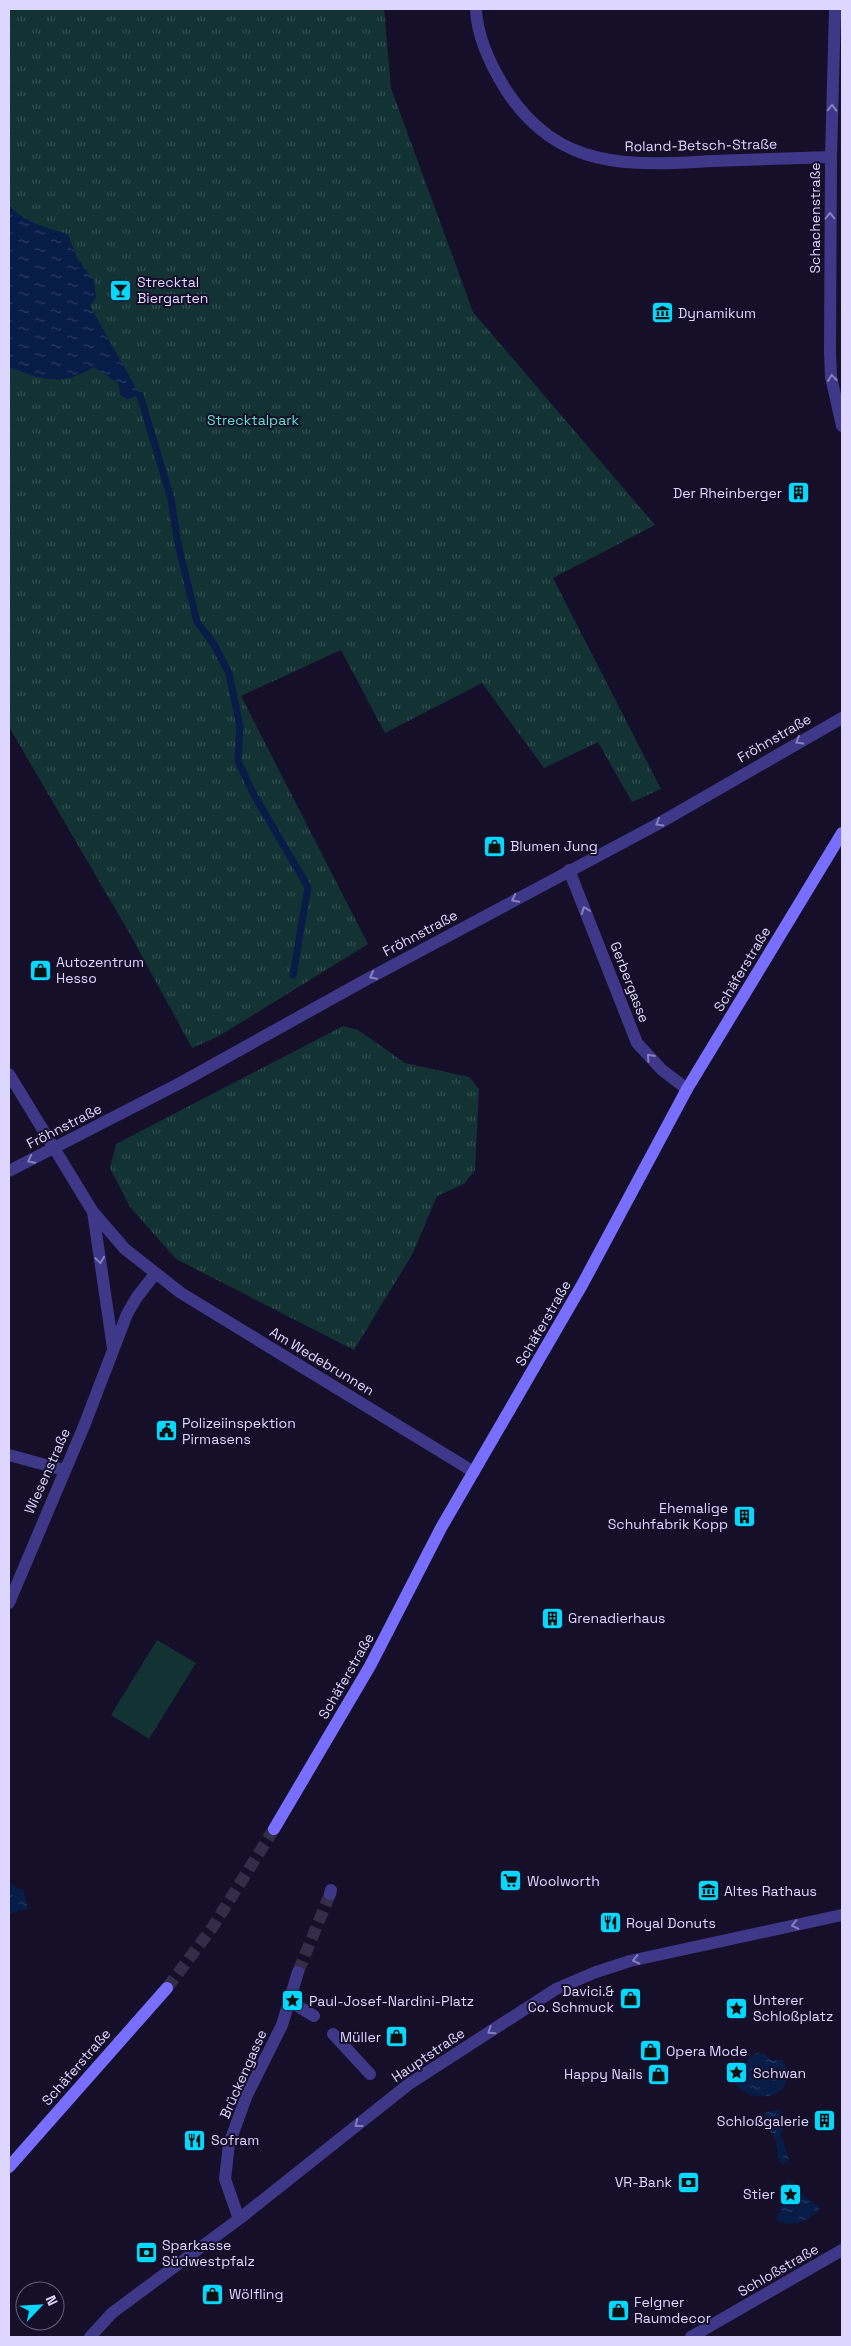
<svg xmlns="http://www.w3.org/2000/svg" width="851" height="2346" font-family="'Space Grotesk',sans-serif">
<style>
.park{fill:url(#park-tufts)}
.garden{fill:#123233}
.water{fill:url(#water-ripples)}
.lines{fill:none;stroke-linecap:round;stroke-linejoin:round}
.stream{stroke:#081c48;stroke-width:7}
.pedestrian-tunnel{stroke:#332d49;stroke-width:12;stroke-dasharray:12 6;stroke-linecap:butt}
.secondary-tunnel{stroke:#332d49;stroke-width:12;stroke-dasharray:12 6;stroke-linecap:butt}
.pedestrian{stroke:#3f3889;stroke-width:12}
.minor{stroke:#3f3889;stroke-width:12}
.tertiary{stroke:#3f3889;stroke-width:12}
.secondary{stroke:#786eff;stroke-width:12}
.oneway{stroke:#8680be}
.labels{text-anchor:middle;stroke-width:4;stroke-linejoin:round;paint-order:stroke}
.street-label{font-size:14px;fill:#ddd7ff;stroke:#150f29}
.poi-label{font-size:14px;fill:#ddd7ff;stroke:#150f29;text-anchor:start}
.park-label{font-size:14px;fill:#5de5ca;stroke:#150f29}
</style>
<defs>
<pattern id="park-tufts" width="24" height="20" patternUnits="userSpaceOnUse" patternTransform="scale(1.25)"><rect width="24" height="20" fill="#123233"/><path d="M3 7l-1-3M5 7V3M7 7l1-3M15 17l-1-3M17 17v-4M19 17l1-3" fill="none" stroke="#344f52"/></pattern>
<pattern id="water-ripples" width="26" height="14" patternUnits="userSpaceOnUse" patternTransform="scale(1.25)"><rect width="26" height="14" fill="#081c48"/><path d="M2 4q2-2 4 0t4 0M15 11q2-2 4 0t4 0" fill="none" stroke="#2c3c63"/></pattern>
</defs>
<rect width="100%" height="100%" fill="#150f29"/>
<path class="park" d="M9,9H384L391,88L473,312L655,525L553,578L661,789L632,802L598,742L544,768L482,683L385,733L341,650L241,696L368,944L219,1036L192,1048L130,934L9,727Z
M343,1026L358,1030L405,1063L469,1077L479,1089L475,1170L464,1184L437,1196L413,1253L354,1350L176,1259L130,1207L110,1168L116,1144Z"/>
<path class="garden" d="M157,1640L196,1663L149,1739L111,1715Z"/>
<path class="water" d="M9,205C23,222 47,228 68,234L77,258L94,281L96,298L90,306L140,395L128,399L120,395L119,384L94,367C62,387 42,380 9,367Z
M9,1884L13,1885L17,1889H23L28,1909L9,1913Z
M756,2053L765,2054L771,2060H783C802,2108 733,2105 732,2072L746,2067L748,2058Z
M779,2109L784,2122L781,2136L789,2159L787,2163L783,2164L779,2161L775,2137L768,2129L764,2113Z
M789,2181L793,2182L797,2190L820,2208C808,2221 793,2229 776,2220L786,2194L785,2185Z"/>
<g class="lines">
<path class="stream" d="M140,395L171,499L178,544L197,622L213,643L229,673L240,726L238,761L253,793L308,887L293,975"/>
<path class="pedestrian-tunnel" d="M298,1972L330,1894"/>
<path class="secondary-tunnel" d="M167,1988L212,1928L274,1829"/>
<path class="pedestrian" d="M330,1894L331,1890
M289,2001L314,2016
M333,2034L370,2074
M239,2219L225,2179L229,2144L247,2095L282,2025L298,1972
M90,2337L112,2313L239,2219L409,2084L556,1989L596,1972L630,1961L842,1915"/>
<path class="minor" d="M476,9C477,37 491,66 506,90C558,170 628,166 713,161C752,160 791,158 831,157
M835,9L831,157L830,352L831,377L842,426
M569,870L637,1043L662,1070L687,1089
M9,1074L93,1212L125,1249L181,1293L474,1472
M9,1171L182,1082L360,983L656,825L842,718
M93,1212L113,1348
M9,1455L64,1470
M9,1603L84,1426L127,1314L137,1297L155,1274"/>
<path class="tertiary" d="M691,2337L842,2250"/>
<path class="secondary" d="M274,1829L370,1666L441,1528L582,1285L687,1089L842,833
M9,2167L167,1988"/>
</g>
<defs><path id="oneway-chevron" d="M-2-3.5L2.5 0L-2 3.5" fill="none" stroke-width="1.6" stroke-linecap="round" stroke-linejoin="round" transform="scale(1.25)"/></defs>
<g class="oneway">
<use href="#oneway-chevron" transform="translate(832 108) rotate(-88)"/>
<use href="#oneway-chevron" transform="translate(830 216) rotate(-90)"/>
<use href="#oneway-chevron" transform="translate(832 378) rotate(-97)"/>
<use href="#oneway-chevron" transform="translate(799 741) rotate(150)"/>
<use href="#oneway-chevron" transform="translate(659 823) rotate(150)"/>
<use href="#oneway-chevron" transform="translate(515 899) rotate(152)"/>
<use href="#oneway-chevron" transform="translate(585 910) rotate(-111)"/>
<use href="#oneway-chevron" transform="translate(373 976) rotate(152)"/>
<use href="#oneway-chevron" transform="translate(650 1057) rotate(-132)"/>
<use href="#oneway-chevron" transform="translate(31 1160) rotate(152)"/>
<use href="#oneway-chevron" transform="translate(100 1260) rotate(82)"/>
<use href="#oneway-chevron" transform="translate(795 1925) rotate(168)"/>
<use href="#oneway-chevron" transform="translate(636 1960) rotate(167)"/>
<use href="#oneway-chevron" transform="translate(491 2031) rotate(147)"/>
<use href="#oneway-chevron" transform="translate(358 2124) rotate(142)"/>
</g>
<defs>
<symbol id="bar-square" viewBox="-11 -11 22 22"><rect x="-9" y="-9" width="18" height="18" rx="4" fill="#03d9ff" stroke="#150f29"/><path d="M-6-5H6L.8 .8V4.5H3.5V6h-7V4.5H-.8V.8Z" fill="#111"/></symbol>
<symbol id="museum-square" viewBox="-11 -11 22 22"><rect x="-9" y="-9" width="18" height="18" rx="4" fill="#03d9ff" stroke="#150f29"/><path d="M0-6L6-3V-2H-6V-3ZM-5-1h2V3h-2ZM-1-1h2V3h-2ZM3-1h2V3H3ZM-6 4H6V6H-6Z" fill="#111"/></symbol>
<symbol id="building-square" viewBox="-11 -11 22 22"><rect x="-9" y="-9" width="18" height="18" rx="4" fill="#03d9ff" stroke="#150f29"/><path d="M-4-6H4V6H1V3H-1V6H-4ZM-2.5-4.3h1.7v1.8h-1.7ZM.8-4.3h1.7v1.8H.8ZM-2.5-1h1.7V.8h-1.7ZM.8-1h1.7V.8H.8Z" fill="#111"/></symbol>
<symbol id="shop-square" viewBox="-11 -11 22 22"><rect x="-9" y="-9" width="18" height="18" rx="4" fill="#03d9ff" stroke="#150f29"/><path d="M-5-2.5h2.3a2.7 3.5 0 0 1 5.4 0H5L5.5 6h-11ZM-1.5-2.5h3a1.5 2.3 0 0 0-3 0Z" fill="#111"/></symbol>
<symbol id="civic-square" viewBox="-11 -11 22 22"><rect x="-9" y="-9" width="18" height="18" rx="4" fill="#03d9ff" stroke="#150f29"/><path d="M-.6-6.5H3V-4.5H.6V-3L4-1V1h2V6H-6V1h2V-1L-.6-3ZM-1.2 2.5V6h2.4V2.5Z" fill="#111"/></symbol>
<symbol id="supermarket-square" viewBox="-11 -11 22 22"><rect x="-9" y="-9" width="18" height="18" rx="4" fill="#03d9ff" stroke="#150f29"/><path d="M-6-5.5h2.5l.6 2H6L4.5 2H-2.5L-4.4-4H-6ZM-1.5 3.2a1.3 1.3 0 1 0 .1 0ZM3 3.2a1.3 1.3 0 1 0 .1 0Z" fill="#111"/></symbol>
<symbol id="restaurant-square" viewBox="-11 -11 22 22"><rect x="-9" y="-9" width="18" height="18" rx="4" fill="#03d9ff" stroke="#150f29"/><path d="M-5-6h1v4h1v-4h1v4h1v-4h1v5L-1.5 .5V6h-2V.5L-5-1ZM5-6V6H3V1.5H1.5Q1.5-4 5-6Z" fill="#111"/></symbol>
<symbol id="sight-square" viewBox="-11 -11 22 22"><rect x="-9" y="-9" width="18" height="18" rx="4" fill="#03d9ff" stroke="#150f29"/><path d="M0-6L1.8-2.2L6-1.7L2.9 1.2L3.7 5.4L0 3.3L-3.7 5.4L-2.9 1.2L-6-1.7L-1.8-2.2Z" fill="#111"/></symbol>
<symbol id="bank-square" viewBox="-11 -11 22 22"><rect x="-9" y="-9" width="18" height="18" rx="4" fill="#03d9ff" stroke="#150f29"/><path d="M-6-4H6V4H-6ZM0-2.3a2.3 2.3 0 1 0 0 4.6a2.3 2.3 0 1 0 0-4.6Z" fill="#111"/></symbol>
</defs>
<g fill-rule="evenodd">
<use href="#bar-square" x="108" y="278" width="25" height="25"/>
<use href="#museum-square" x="650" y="300" width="25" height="25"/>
<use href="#building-square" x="786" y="480" width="25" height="25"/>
<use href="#shop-square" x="482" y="834" width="25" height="25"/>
<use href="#shop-square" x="28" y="958" width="25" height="25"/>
<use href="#civic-square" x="154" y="1418" width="25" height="25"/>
<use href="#building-square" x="732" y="1504" width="25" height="25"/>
<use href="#building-square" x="540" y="1606" width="25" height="25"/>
<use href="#supermarket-square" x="498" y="1868" width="25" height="25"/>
<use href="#museum-square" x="696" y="1878" width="25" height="25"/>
<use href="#restaurant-square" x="598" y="1910" width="25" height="25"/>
<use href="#shop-square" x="618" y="1986" width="25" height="25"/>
<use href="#sight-square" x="280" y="1988" width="25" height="25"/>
<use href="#sight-square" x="724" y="1996" width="25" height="25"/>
<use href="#shop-square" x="384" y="2024" width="25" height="25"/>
<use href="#shop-square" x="638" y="2038" width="25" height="25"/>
<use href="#sight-square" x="724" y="2060" width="25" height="25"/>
<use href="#shop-square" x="646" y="2062" width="25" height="25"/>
<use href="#building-square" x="812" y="2108" width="25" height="25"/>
<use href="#restaurant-square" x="182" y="2128" width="25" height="25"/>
<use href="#bank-square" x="676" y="2170" width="25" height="25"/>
<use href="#sight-square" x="778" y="2182" width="25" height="25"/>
<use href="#bank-square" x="134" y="2240" width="25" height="25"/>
<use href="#shop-square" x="200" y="2282" width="25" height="25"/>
<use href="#shop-square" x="606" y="2298" width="25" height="25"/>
</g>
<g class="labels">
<g class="street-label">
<text transform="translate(701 145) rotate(-1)" y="5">Roland-Betsch-Straße</text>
<text transform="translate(815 218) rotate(-90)" y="5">Schachenstraße</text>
<text transform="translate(774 738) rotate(-30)" y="5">Fröhnstraße</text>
<text transform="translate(420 933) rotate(-28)" y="5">Fröhnstraße</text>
<text transform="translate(742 969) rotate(-59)" y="5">Schäferstraße</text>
<text transform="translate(630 982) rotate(69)" y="5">Gerbergasse</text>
<text transform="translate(64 1126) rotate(-27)" y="5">Fröhnstraße</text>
<text transform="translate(543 1323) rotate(-60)" y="5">Schäferstraße</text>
<text transform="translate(322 1361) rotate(31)" y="5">Am Wedebrunnen</text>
<text transform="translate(47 1471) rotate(-66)" y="5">Wiesenstraße</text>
<text transform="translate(346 1676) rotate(-60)" y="5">Schäferstraße</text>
<text transform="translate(428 2055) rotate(-34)" y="5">Hauptstraße</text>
<text transform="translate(76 2067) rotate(-49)" y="5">Schäferstraße</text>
<text transform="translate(243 2074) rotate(-66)" y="5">Brückengasse</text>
<text transform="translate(778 2270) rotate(-30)" y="5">Schloßstraße</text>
</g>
<g class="poi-label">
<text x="137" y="287">Strecktal<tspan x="137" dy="16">Biergarten</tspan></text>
<text x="678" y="318">Dynamikum</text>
<text x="782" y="498" text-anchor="end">Der Rheinberger</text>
<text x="510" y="851">Blumen Jung</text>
<text x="56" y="967">Autozentrum<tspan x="56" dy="16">Hesso</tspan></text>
<text x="182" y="1428">Polizeiinspektion<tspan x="182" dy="16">Pirmasens</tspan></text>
<text x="728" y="1513" text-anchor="end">Ehemalige<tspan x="728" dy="16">Schuhfabrik Kopp</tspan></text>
<text x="568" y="1623">Grenadierhaus</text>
<text x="527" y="1886">Woolworth</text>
<text x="724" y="1896">Altes Rathaus</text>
<text x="626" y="1928">Royal Donuts</text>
<text x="614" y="1996" text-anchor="end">Davici.&amp;<tspan x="614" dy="16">Co. Schmuck</tspan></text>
<text x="753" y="2005">Unterer<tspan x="753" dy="16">Schloßplatz</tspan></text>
<text x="309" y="2006">Paul-Josef-Nardini-Platz</text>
<text x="381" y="2042" text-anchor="end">Müller</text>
<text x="666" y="2056">Opera Mode</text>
<text x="753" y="2078">Schwan</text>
<text x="643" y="2079" text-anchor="end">Happy Nails</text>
<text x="809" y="2126" text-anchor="end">Schloßgalerie</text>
<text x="211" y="2145">Sofram</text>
<text x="672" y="2187" text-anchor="end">VR-Bank</text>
<text x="775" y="2199" text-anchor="end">Stier</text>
<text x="162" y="2250">Sparkasse<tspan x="162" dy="16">Südwestpfalz</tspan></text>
<text x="229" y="2299">Wölfling</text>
<text x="634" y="2307">Felgner<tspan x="634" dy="16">Raumdecor</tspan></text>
</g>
<g class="park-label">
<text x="253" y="425">Strecktalpark</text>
</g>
</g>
<rect width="851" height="2346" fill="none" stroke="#ddd7ff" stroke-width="20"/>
<g transform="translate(40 2306) rotate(65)"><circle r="24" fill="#150f29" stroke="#655f7f"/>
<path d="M0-4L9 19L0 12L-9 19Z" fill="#03d9ff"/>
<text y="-8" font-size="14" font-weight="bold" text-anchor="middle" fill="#ddd7ff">N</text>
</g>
</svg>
